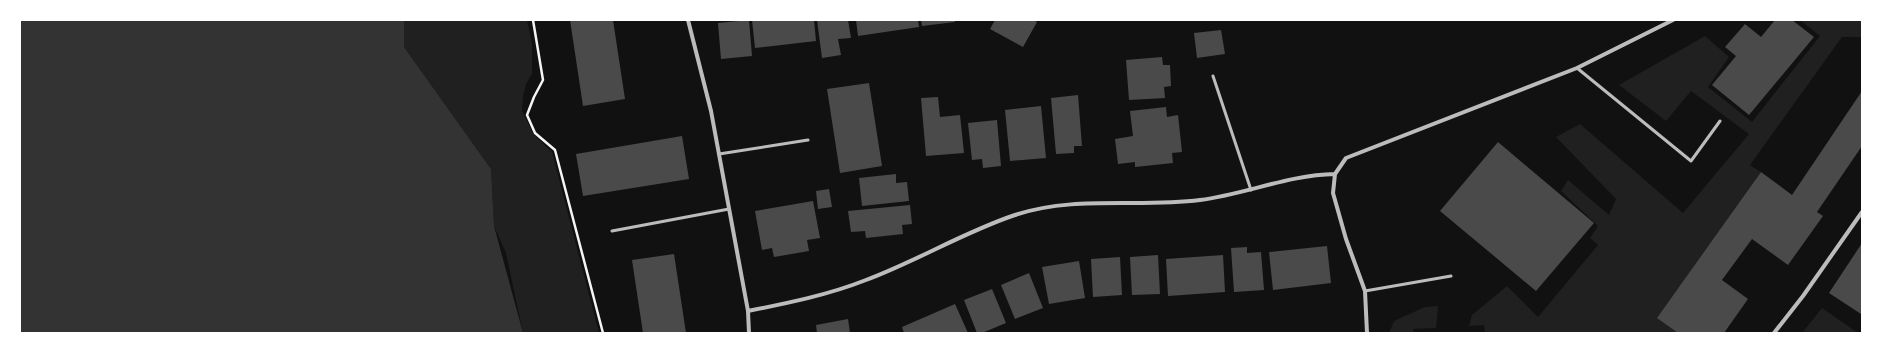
<svg xmlns="http://www.w3.org/2000/svg" width="1882" height="353" font-family="'PT Sans',sans-serif">
<style>
.green{fill:#202020}
.water{fill:#333}
.building{fill:#4a4a4a}
.lines{fill:none;stroke-linecap:round;stroke-linejoin:round}
.path{stroke:#f5f5f5;stroke-width:2.5}
.service{stroke:#bcbcbc;stroke-width:3}
.minor{stroke:#bcbcbc;stroke-width:4}
</style>
<rect width="100%" height="100%" fill="#111"/>
<path class="green" d="M404,20H527L532,43V74L526,84L523,97L522,111L534,135L552,152L599,333H523L506,253L494,226L491,169L404,47Z
M1800,20H1862V37H1842L1750,165L1761,172L1658,318L1678,333H1485L1484,325L1469,326L1472,315L1507,286L1538,317L1598,245L1590,238L1598,226L1561,191L1568,180L1609,215L1616,199L1556,137L1580,124L1683,213L1749,134L1691,91L1666,121L1619,85L1705,36L1729,57L1708,87L1752,122L1820,36Z
M1438,306L1436,328L1413,329V333H1389L1394,321L1425,307Z
M1822,308L1858,333H1802Z"/>
<path class="water" d="M20,20H404V47L491,169L494,226L523,333H20Z"/>
<path class="building" d="M570,20H613L625,99L583,106Z
M749,20L752,56L721,59L718,23Z
M752,20H814L816,41L755,48Z
M817,20H848L851,38L838,39L841,55L822,58Z
M856,20H918L919,27L858,36Z
M921,20H955V22L922,26Z
M995,20H1034L1037,22L1023,47L990,29Z
M1775,20H1792L1814,37L1749,115L1712,85L1736,56L1725,47L1745,24L1761,37Z
M1221,30L1225,54L1197,58L1194,33Z
M1162,57L1163,65H1170L1171,86L1164,87L1165,98L1129,100L1126,60Z
M869,83L882,166L840,173L827,89Z
M1862,91V146L1817,212L1823,216L1788,265L1752,239L1722,280L1748,299L1724,333H1678L1657,318L1761,172L1792,195Z
M1078,95L1082,146H1074V153L1056,154L1051,98Z
M938,97L940,117L960,115L964,153L926,156L921,98Z
M1041,106L1046,158L1010,161L1005,110Z
M1166,107L1167,117L1178,115L1182,152L1172,153L1173,163L1135,167V162L1118,164L1115,139L1133,136L1130,111Z
M997,120L1001,166L983,168L982,159L972,160L968,123Z
M682,136L689,179L583,196L576,154Z
M1498,142L1594,223L1536,291L1440,211Z
M896,174V183L907,182L909,201L862,206L859,178Z
M829,189L832,207L818,209L816,191Z
M813,201L820,238L807,240L809,251L774,257L772,248L762,250L755,211Z
M910,205L912,224L902,225L903,234L866,238L865,231L851,232L848,211Z
M1862,243V312L1861,314L1829,293Z
M1327,246L1331,283L1273,290L1269,252Z
M1247,247V253L1261,252L1264,290L1234,292L1231,248Z
M674,254L686,333H643L632,260Z
M1158,255L1160,294L1132,295L1130,257Z
M1223,255L1225,292L1168,296L1166,259Z
M1120,257L1122,295L1093,297L1091,259Z
M1079,261L1085,298L1049,304L1042,267Z
M1029,273L1043,308L1015,319L1001,285Z
M992,289L1006,323L982,333H977L964,300Z
M955,304L968,333H904L902,327Z
M848,319L850,333H817L816,325Z"/>
<g class="lines">
<path class="path" d="M533,20L543,80L534,97L527,115L535,133L555,150L603,333"/>
<path class="service" d="M1577,68L1691,161L1720,121
M1213,76L1251,190
M719,154L808,140
M612,231L729,209
M1365,291L1451,276"/>
<path class="minor" d="M688,20L711,111L748,311L749,333
M748,311C788,303 828,295 866,280C917,261 964,232 1015,215C1075,195 1139,208 1200,200C1246,194 1288,175 1335,174
M1367,333L1365,291L1346,239L1333,193L1335,174L1346,158L1577,68L1673,20
M1774,333L1803,296L1862,212"/>
</g>
<rect width="1882" height="353" fill="none" stroke="#ffffff" stroke-width="42"/>
</svg>
